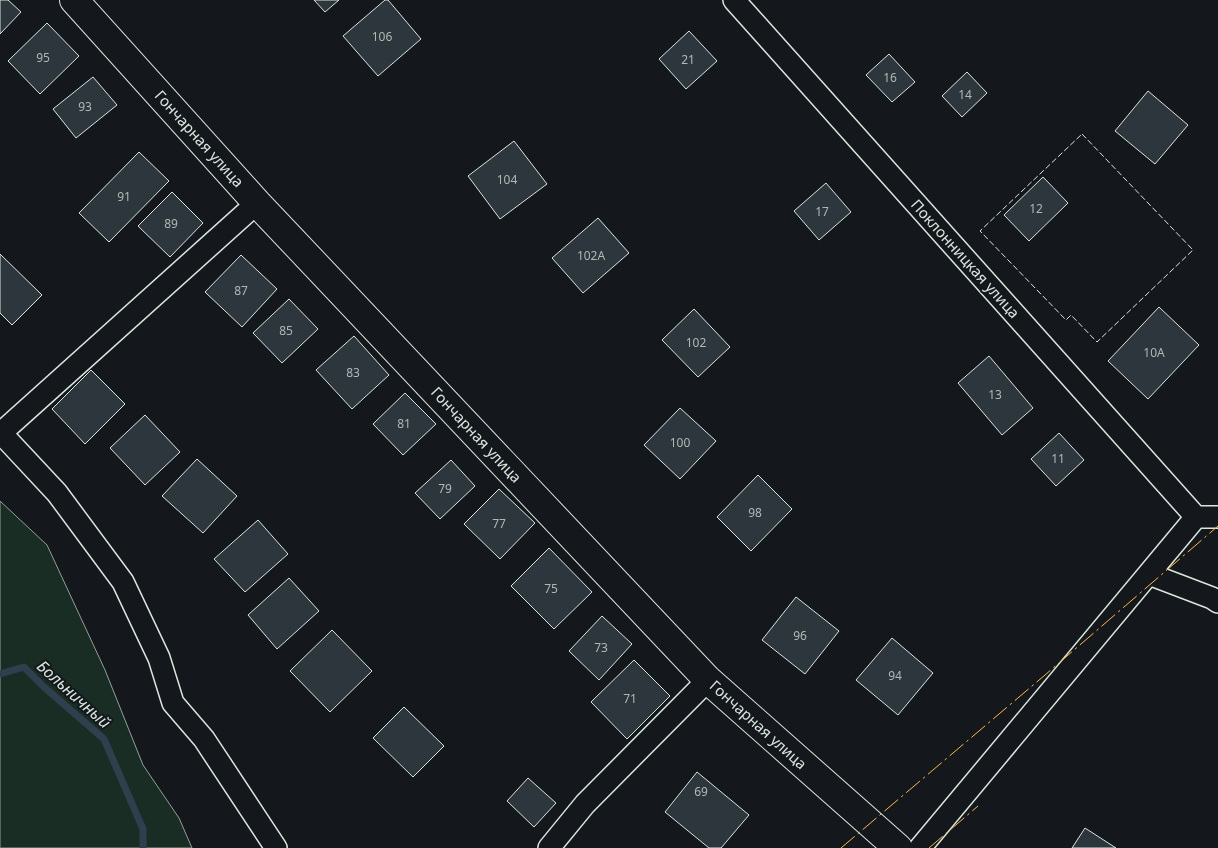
<svg xmlns="http://www.w3.org/2000/svg" width="1218" height="848" font-family="'Noto Sans',sans-serif">
<style>
.green{fill:#1a2d24;stroke:#939e99}
.lines{fill:none;stroke-linecap:round;stroke-linejoin:round}
.stream{stroke:#2f3f4d;stroke-width:7}
.building{fill:#2c363c;stroke:#d8e6dc}
.street-casing{stroke:#d8e6dc;stroke-width:24}
.secondary-casing{stroke:#d8e6dc;stroke-width:30}
.street{stroke:#14181c;stroke-width:21}
.secondary{stroke:#14181c;stroke-width:28}
.fence{stroke:#d8e6dc;stroke-width:1;stroke-dasharray:6 2.5;stroke-linecap:butt}
.power{stroke:#ffb74d;stroke-width:1;stroke-dasharray:18 4 2.5 4;stroke-linecap:butt}
.labels{text-anchor:middle;stroke-width:4;stroke-linejoin:round;paint-order:stroke}
.number-label{font-size:12px;fill:#adbab4}
.street-label{font-size:15px;fill:#d8e6dc;stroke:#14181c}
.water-label{font-size:16px;font-style:italic;fill:#d8e6dc;stroke:#14181c}
</style>
<rect width="100%" height="100%" fill="#14181c"/>
<path class="green" d="M0,501L47,545L105,670L143,765L179,818L192,848H0Z"/>
<g class="lines">
<path class="stream" d="M0,674L24,667L44,687L104,739L143,829V848"/>
</g>
<path class="building" d="M0,0H8L21,12L0,34Z
M314,0H339L325,12Z
M385,0H388L421,39L378,76L343,36Z
M47,23L79,56L40,94L8,61Z
M689,31L717,61L686,89L659,59Z
M889,54L915,82L892,102L866,75Z
M967,72L987,93L962,117L942,96Z
M93,77L117,105L76,138L53,109Z
M1148,91L1188,125L1155,164L1115,131Z
M514,141L547,184L500,219L468,176Z
M139,152L169,181L109,242L79,213Z
M1043,177L1068,203L1029,241L1004,215Z
M826,183L851,212L819,240L794,211Z
M172,192L203,223L170,257L138,226Z
M598,218L629,253L583,293L552,258Z
M0,254L42,295L12,325L0,313Z
M241,255L277,289L242,327L205,292Z
M289,299L318,329L282,363L253,333Z
M1159,307L1199,345L1148,399L1108,361Z
M694,309L730,347L698,377L662,340Z
M354,336L389,375L352,409L316,370Z
M989,356L1033,408L1002,435L958,383Z
M91,370L125,404L85,444L52,409Z
M405,393L436,424L403,455L373,424Z
M680,408L716,441L680,479L644,445Z
M145,415L180,452L145,485L110,448Z
M1059,433L1084,460L1056,486L1031,459Z
M197,459L237,496L203,533L162,496Z
M451,460L475,486L440,519L415,493Z
M758,475L792,509L751,551L717,517Z
M499,489L535,523L500,559L464,524Z
M258,520L288,554L245,592L214,559Z
M549,548L592,592L554,629L511,586Z
M289,578L319,611L277,649L248,615Z
M796,597L839,631L805,674L762,640Z
M602,616L632,644L599,680L569,651Z
M332,630L372,671L330,712L290,671Z
M892,638L933,673L898,715L856,680Z
M634,660L670,696L627,739L591,702Z
M404,707L444,746L413,777L373,738Z
M697,772L749,815L721,848H709L665,812Z
M528,778L556,803L534,827L507,801Z
M1085,828L1116,848H1072Z"/>
<g class="lines">
<defs>
<path id="street" d="M734,0L1196,517
M0,432L57,493L123,582L159,658L173,703L204,739L276,848
M1,433L257,203
M1149,574L1212,598L1218,602
M549,848L585,804L708,680
M920,848L1196,517H1218"/>
<path id="secondary" d="M74,0L257,203L708,680L898,848"/>
</defs>
<use href="#street" class="street-casing"/>
<use href="#secondary" class="secondary-casing"/>
<use href="#street" class="street"/>
<use href="#secondary" class="secondary"/>
<path class="fence" d="M1082,134L1193,250L1097,342L1071,315L1066,320L980,231Z"/>
<path class="power" d="M841,848L1045,675L1218,526
M929,848L978,806"/>
</g>
<g class="labels">
<g class="number-label">
<text x="382" y="41">106</text>
<text x="43" y="62">95</text>
<text x="688" y="64">21</text>
<text x="890" y="82">16</text>
<text x="965" y="99">14</text>
<text x="85" y="111">93</text>
<text x="507" y="184">104</text>
<text x="124" y="201">91</text>
<text x="1036" y="213">12</text>
<text x="822" y="216">17</text>
<text x="171" y="228">89</text>
<text x="591" y="260">102А</text>
<text x="241" y="295">87</text>
<text x="286" y="335">85</text>
<text x="696" y="347">102</text>
<text x="1154" y="357">10А</text>
<text x="353" y="377">83</text>
<text x="995" y="399">13</text>
<text x="404" y="428">81</text>
<text x="680" y="447">100</text>
<text x="1058" y="463">11</text>
<text x="445" y="493">79</text>
<text x="755" y="517">98</text>
<text x="499" y="528">77</text>
<text x="551" y="593">75</text>
<text x="800" y="640">96</text>
<text x="601" y="652">73</text>
<text x="895" y="680">94</text>
<text x="630" y="703">71</text>
<text x="701" y="796">69</text>
</g>
<g class="street-label">
<text transform="translate(199 139) rotate(48)" y="5">Гончарная улица</text>
<text transform="translate(965 259) rotate(48)" y="5">Поклонницкая улица</text>
<text transform="translate(476 435) rotate(47)" y="5">Гончарная улица</text>
<text transform="translate(758 725) rotate(42)" y="5">Гончарная улица</text>
</g>
<g class="water-label">
<text transform="translate(74 694) rotate(42)" y="6">Больничный</text>
</g>
</g>
</svg>
